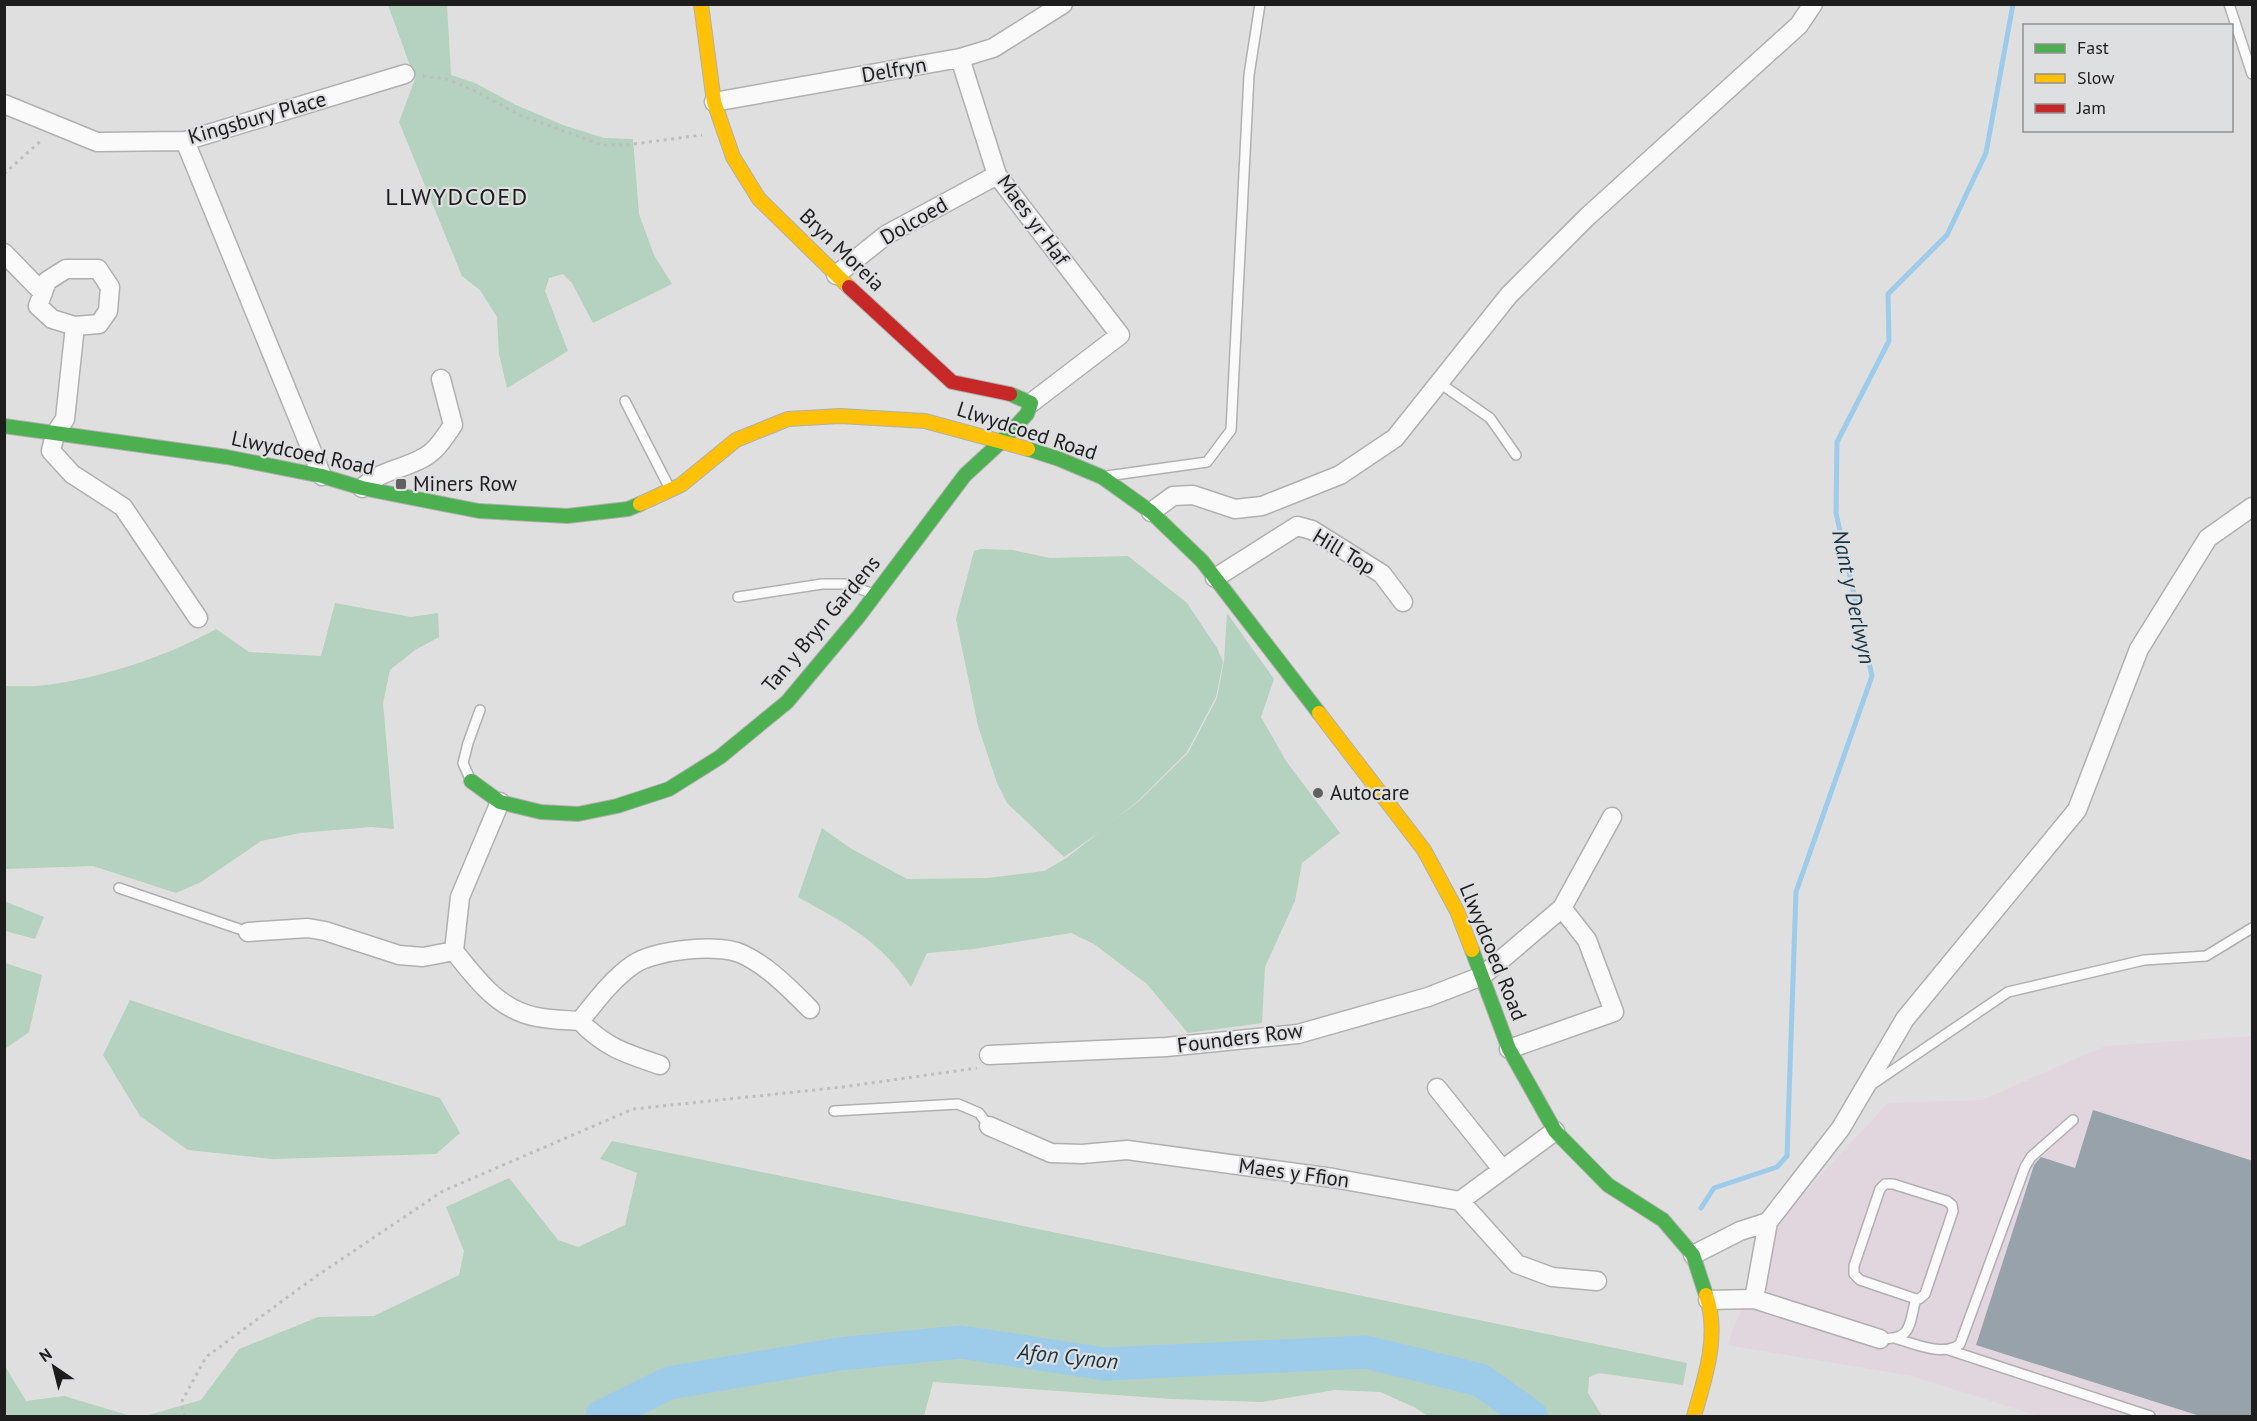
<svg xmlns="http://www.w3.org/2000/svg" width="2257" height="1421" font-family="'PT Sans',sans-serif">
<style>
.industrial{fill:#e1d6dd}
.green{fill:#b5d1bf}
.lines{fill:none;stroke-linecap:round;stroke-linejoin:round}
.stream{stroke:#9dcbea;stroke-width:5}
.river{stroke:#9dcbea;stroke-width:33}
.building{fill:#97a2ab}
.lane-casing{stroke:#b0b0b0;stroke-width:12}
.street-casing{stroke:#b0b0b0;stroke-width:21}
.fast-casing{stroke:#b0b0b0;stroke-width:16}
.slow-casing{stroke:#b0b0b0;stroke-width:16}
.jam-casing{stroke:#b0b0b0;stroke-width:16}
.path{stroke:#bebebf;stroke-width:3;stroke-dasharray:3 4.5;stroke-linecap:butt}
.lane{stroke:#fafafa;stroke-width:9}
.street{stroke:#fafafa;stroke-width:18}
.fast{stroke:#4caf50;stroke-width:14}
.slow{stroke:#ffc107;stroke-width:14}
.jam{stroke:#c62828;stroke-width:14}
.poi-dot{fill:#616162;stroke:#dedfe0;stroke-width:2}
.labels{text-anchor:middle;stroke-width:4.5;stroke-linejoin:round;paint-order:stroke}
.street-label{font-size:21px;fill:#1d1d1e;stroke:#dedfe0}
.poi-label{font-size:21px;fill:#1d1d1e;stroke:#dedfe0;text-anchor:start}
.water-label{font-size:22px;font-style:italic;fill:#163446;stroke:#dedfe0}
.quarter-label{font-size:24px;letter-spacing:1.5px;fill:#1d1d1e;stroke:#dedfe0}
</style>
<rect width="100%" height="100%" fill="#dfdfdf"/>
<path class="industrial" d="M2252,1036V1416H2039L1912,1376L1727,1345L1776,1223L1888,1103L1982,1100L2105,1046Z"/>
<path class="green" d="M388,5H447L451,75L475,83L516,105L563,125L604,138L633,139L639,214L654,255L672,284L593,323L572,283L563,274L549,278L545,291L568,351L507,388L499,354L497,317L480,290L462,276L399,122L415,79Z
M981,549L1013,550L1050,558L1128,556L1187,603L1217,648L1223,662L1216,697L1187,752L1138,801L1109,824L1139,801L1188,753L1217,698L1224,661L1227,613L1274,679L1261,717L1286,761L1340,833L1302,863L1295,901L1265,967L1262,1023L1188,1033L1147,984L1094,944L1071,933L974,949L927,953L911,987C880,940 846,924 798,897L822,828L850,848L907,879L988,878L1044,871L1065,859L1101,831L1064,857L1007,803L997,783L978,726L956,619L974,551Z
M335,603L411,617L438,613L439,637L415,650L390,670L383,703L394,829L371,827L300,833L261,841L201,882L176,893L93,866L5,869V686C18,686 32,687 46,685C102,678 168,656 216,629L249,652L321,656Z
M4,901L44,917L35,939L5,931Z
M5,963L42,975L29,1032L5,1049Z
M130,1000L237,1036L440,1098L460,1133L436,1154L272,1159L188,1150L140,1116L103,1055Z
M612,1141L1687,1363L1683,1385L1599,1373L1589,1377L1588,1393L1602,1416H1428L1414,1407L1380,1392L1335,1390L1262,1402L1172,1399L933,1382L924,1416H145L201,1400L239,1349L318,1317L374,1316L459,1275L464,1251L446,1207L509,1178L558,1240L578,1247L625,1225L637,1173L600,1159Z
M5,1366L26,1401L64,1396L131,1416H5Z"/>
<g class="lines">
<path class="stream" d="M1701,1208L1714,1188L1777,1167L1787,1156L1796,892L1872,676L1836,513L1837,442L1889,341L1888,294L1947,235L1986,153L2013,4"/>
<path class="river" d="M602,1416L669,1383L839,1354L961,1342L1105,1364L1366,1352L1480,1380L1531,1416"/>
</g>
<path class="building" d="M2093,1110L2253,1161V1416H2200L1976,1345L2034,1165L2041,1157L2075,1168Z"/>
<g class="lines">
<defs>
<path id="lane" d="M2229,4L2252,74
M1438,382L1490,418L1516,455
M625,401L669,487
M1107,476L1207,462L1231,430L1249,75L1260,4
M738,597L822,584H848L873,594
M470,779L463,763L468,743L480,710
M119,888L248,932
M1871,1085L2008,992L2144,960L2206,956L2252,928
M834,1111L958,1104L979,1113L989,1126
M1880,1339C1913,1339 1908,1327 1916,1299L1860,1280L1854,1274V1266L1880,1189L1885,1184H1893L1947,1201L1952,1205L1953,1211L1925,1294L1919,1299H1916
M1897,1339C1916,1344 1943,1357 1960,1344L2025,1167L2031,1157L2073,1120
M1949,1350L2150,1416"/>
<path id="street" d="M960,58L997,175L1120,335L1031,403
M714,102L960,58L993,48L1063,4
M4,104L97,142L185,141L405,74
M185,141L322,476
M4,253L43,293
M836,275L886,235L997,175
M75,326L99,324L108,311L110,287L98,269H66L47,281L38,306L52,319L75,326L65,419L55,434L51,451L72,474L123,507L198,618
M362,488C383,469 398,471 421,459C436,452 444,438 453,425L441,379
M1151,512L1173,496L1193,495L1235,509L1262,506L1340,475L1395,438L1509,295L1587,217L1799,25L1813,4
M1215,578L1297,526L1312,530L1382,574L1403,602
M500,802L460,897L454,951C477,980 499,1010 537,1017C551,1020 566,1020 580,1021C604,1047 627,1054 660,1065
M248,932L308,928L325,931L399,955L423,957L454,951
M580,1021C596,1001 612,979 634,964C655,950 719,943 742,954C768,966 790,989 810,1009
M1509,1049L1614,1012L1587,940L1562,908
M989,1055L1166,1047L1298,1034L1428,997L1482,976L1562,908L1612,817
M1437,1088L1502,1169
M989,1126L1051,1153L1082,1154L1127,1150L1333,1178L1460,1201L1517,1264L1552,1277L1597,1281
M1460,1201L1555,1131
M1693,1255L1740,1231L1768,1222L1841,1128L1905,1019L2077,810L2139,649L2208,538L2252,507
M1754,1299L1880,1339
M1708,1300L1754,1299L1768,1222"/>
<path id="fast" d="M4,426L227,457L322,476L362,488L479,511L567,516L628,509L640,504
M1028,449L1059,459L1102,477L1151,512L1202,561L1319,713
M471,781L500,802L541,812L578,814L617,806L669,789L720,757L787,702L859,616L965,475L1002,441L1027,414L1031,403L1010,394
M1472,950L1509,1049L1555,1131L1608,1185L1663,1220L1693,1255L1706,1295"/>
<path id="slow" d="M701,4L714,102L733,157L759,199L849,287
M640,504L681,485L736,440L788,419L840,416L925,421L1028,449
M1319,713L1424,850L1457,911L1472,950
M1694,1416C1705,1378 1720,1335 1706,1295"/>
<path id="jam" d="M849,287L952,382L1010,394"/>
</defs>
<use href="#lane" class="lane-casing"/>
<use href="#street" class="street-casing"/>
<use href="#fast" class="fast-casing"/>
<use href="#slow" class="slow-casing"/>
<use href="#jam" class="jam-casing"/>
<path class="path" d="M423,76L447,79L473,90L520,115L602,145H626L702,135
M4,174L43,139
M185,1416L181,1403L206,1357L315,1277L443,1191L633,1109L843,1087L977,1068"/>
<use href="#lane" class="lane"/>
<use href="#street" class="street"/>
<use href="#fast" class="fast"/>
<use href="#slow" class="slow"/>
<use href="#jam" class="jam"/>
</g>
<g class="poi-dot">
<rect x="395" y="478" width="12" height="12" rx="3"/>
<circle cx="1318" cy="793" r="6"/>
</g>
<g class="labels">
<g class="street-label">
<text transform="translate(894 70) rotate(-10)" y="7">Delfryn</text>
<text transform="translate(257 118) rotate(-16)" y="7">Kingsbury Place</text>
<text transform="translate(1033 220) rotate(54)" y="7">Maes yr Haf</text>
<text transform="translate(914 221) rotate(-30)" y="7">Dolcoed</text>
<text transform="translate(842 250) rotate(44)" y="7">Bryn Moreia</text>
<text transform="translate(1027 431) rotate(18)" y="7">Llwydcoed Road</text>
<text transform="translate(303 453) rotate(12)" y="7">Llwydcoed Road</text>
<text transform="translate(1344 552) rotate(31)" y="7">Hill Top</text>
<text transform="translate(821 624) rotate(-50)" y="7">Tan y Bryn Gardens</text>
<text transform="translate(1493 952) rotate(68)" y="7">Llwydcoed Road</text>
<text transform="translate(1240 1038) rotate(-7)" y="7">Founders Row</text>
<text transform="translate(1294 1173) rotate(8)" y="7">Maes y Ffion</text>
</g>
<g class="poi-label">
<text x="413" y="491">Miners Row</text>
<text x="1330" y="800">Autocare</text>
</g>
<g class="water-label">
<text transform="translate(1854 597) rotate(78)" y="8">Nant y Derlwyn</text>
<text transform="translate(1068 1356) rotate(6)" y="8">Afon Cynon</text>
</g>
<g class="quarter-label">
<text x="457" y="205">LLWYDCOED</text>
</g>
</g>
<rect width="2257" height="1421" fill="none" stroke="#1d1d1e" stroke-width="12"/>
<rect x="2023" y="24" width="210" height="108" fill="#dedfe0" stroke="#919192" stroke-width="1.5"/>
<rect x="2035" y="44" width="30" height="9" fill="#4caf50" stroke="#919192" stroke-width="1.5"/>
<text x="2077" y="54" font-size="18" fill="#1d1d1e">Fast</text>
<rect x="2035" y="74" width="30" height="9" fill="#ffc107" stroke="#919192" stroke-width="1.5"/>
<text x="2077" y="84" font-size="18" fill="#1d1d1e">Slow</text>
<rect x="2035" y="104" width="30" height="9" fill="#c62828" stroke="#919192" stroke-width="1.5"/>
<text x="2077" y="114" font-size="18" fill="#1d1d1e">Jam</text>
<g transform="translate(54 1367) rotate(325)" stroke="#dedfe0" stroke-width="4.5" paint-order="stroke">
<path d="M0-4.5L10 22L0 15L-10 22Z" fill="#1d1d1e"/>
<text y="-9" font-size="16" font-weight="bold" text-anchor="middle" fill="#1d1d1e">N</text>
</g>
</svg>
